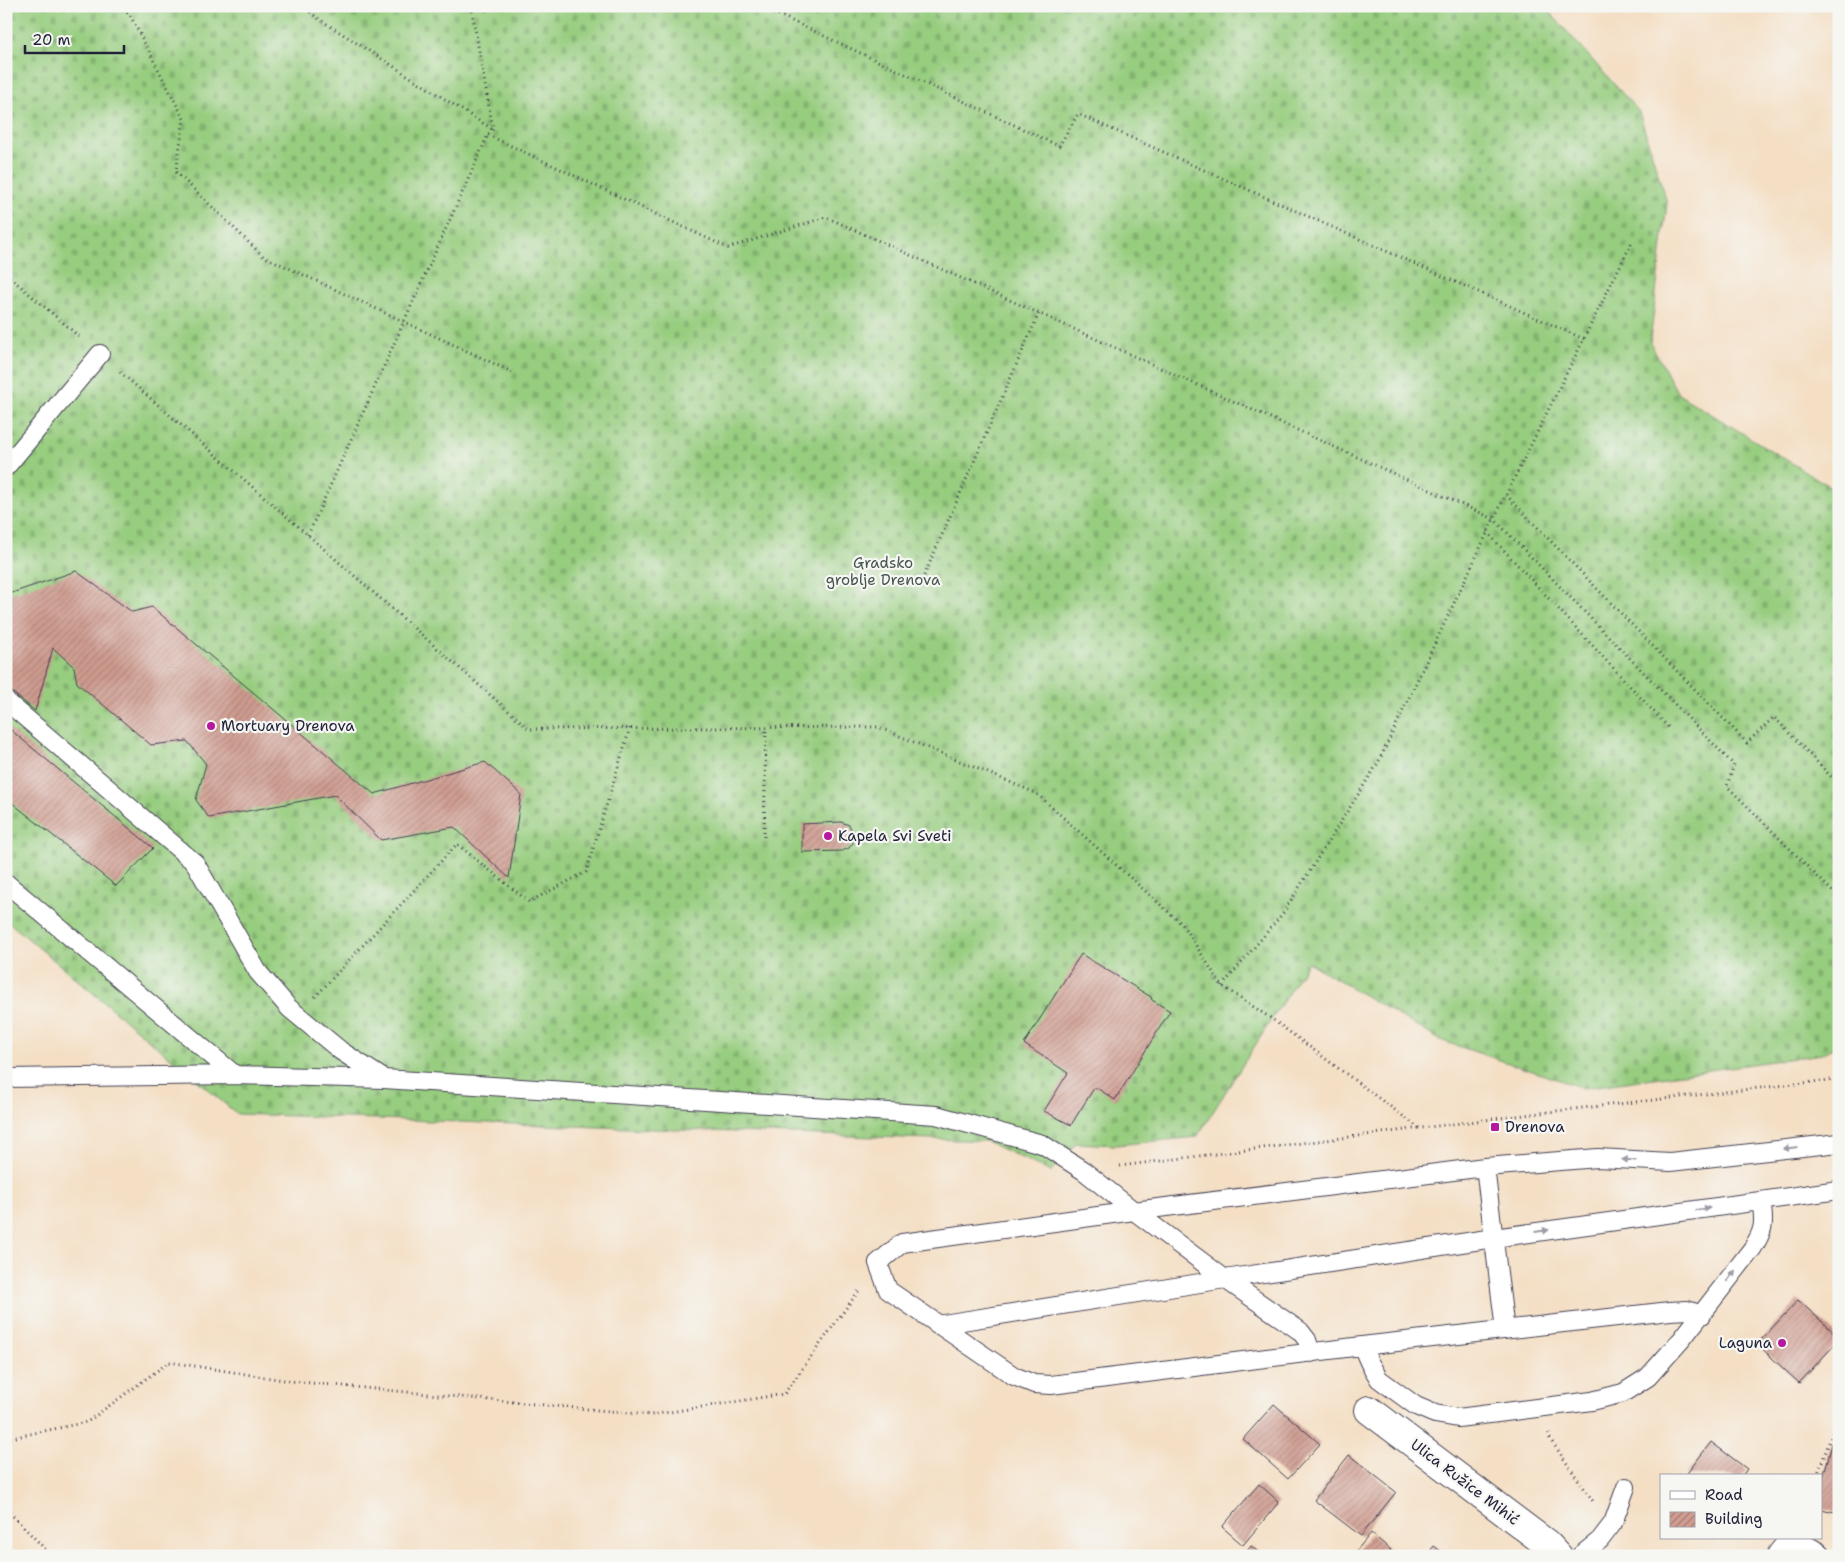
<svg xmlns="http://www.w3.org/2000/svg" width="1845" height="1562" font-family="'Shantell Sans',sans-serif">
<style>
.cemetery{fill:url(#cemetery-stones);stroke:#5c785d}
.building{fill:url(#building-hatch)}
.lines{fill:none;stroke-linecap:round;stroke-linejoin:round}
.service-casing{stroke:#423e50;stroke-width:20}
.minor-casing{stroke:#423e50;stroke-width:30}
.path{stroke:#423e50;stroke-width:3;stroke-dasharray:1 4;stroke-linecap:butt}
.service{stroke:#fff;stroke-width:18}
.minor{stroke:#fff;stroke-width:28}
.oneway{fill:#9c9ca7}
.poi-dot{fill:#b5179e;stroke:#f6f6f2;stroke-width:2}
.labels{text-anchor:middle;stroke-width:4.5;stroke-linejoin:round;paint-order:stroke}
.park-label{font-size:15px;fill:#45554f;stroke:#f6f6f2}
.poi-label{font-size:15px;fill:#22223b;stroke:#f6f6f2;text-anchor:start}
.street-label{font-size:15px;fill:#22223b;stroke:#f6f6f2}
</style>
<defs>
<pattern id="cemetery-stones" width="16" height="16" patternUnits="userSpaceOnUse" patternTransform="scale(1.25)"><rect width="16" height="16" fill="#97cd7f"/><path d="M2 7V4a2 2 0 0 1 4 0v3zM10 15v-3a2 2 0 0 1 4 0v3z" fill="#82b06f"/></pattern>
<pattern id="building-hatch" width="6" height="6" patternUnits="userSpaceOnUse" patternTransform="scale(1.25)"><rect width="6" height="6" fill="#cf9b8f"/><path d="M-1 1l2-2M0 6l6-6M5 7l2-2" fill="none" stroke="#a87e76"/></pattern>
</defs>
<rect width="100%" height="100%" fill="#f6f6f2"/>
<filter id="ink" filterUnits="userSpaceOnUse"><feTurbulence type="fractalNoise" baseFrequency=".02" numOctaves="2"/><feDisplacementMap in="SourceGraphic" scale="10" xChannelSelector="R" yChannelSelector="G"/><feConvolveMatrix kernelMatrix="1 2 1 2 8 2 1 2 1" color-interpolation-filters="sRGB"/></filter>
<filter id="wash" filterUnits="userSpaceOnUse"><feTurbulence type="fractalNoise" baseFrequency=".0096" numOctaves="4" result="noise"/><feDisplacementMap in="SourceGraphic" scale="20" xChannelSelector="R" yChannelSelector="G"/><feGaussianBlur stdDeviation="1.12" result="paint"/><feColorMatrix in="noise" values="0 0 0 0 0 0 0 0 0 0 0 0 0 0 0 0 0 1.4 0 .05"/><feComposite in="paint" operator="in"/></filter>
<g filter="url(#wash)">
<rect width="100%" height="100%" fill="#f4dfc5"/>
<path class="cemetery" d="M6,6H1544L1639,112L1667,203L1650,342L1678,394L1839,492V1045L1822,1054L1583,1088L1440,1040L1308,962L1197,1137L1116,1145L1076,1143L1051,1172L986,1141L237,1114L6,920Z"/>
<g id="blocks">
<path class="building" d="M76,571L132,612L152,607L374,794L485,762L521,794L509,878L454,827L381,840L335,795L209,818L196,800L206,764L187,741L151,745L77,683L74,667L53,648L35,711L6,687V595Z
M6,726L153,848L116,886L6,798Z
M841,822L849,825L854,834L853,843L849,848L842,851L802,852V824Z
M1081,954L1151,997L1152,1000L1170,1011L1115,1100L1097,1088H1094L1071,1125L1044,1111L1068,1073L1024,1044Z
M1798,1300L1839,1337V1340L1799,1383L1757,1344Z
M1274,1404L1320,1444L1288,1479L1243,1439Z
M1835,1433L1839,1434V1513L1821,1509V1485Z
M1711,1442L1747,1469L1742,1476H1685Z
M1349,1455L1396,1492L1361,1536L1314,1500Z
M1259,1484L1279,1502L1243,1545L1222,1527Z
M1371,1533L1391,1550L1386,1556H1352Z
M1251,1546L1263,1556H1243Z
M1434,1546L1447,1556H1426Z"/>
</g>
</g>
<g filter="url(#ink)">
<use href="#blocks" fill-opacity="0" stroke="#423e50" stroke-width="1"/>
<g class="lines">
<defs>
<path id="service" d="M6,467L100,354
M6,701L195,863L258,972L289,1008L341,1051L384,1079L936,1115L1042,1144L1084,1171L1134,1211L1225,1279L1300,1331L1307,1340L1311,1353
M6,883L235,1075
M6,1078L235,1075L384,1079
M1485,1167L1505,1330
M1702,1315L1687,1310L1670,1311L1362,1346L1051,1385L1034,1384L1014,1376L888,1290L878,1263L902,1243L1134,1211L1485,1167L1598,1158L1670,1162L1839,1143
M937,1325L1225,1279L1494,1238L1839,1190
M1362,1346L1369,1362L1379,1379L1416,1406L1435,1414L1458,1418L1592,1401L1623,1393L1648,1377L1682,1339L1752,1249C1764,1231 1765,1223 1761,1201
M1580,1556L1600,1540L1613,1523L1626,1487"/>
<path id="minor" d="M1369,1410L1547,1544L1558,1556
M1781,1556L1792,1542L1816,1556"/>
</defs>
<use href="#service" class="service-casing"/>
<use href="#minor" class="minor-casing"/>
<path class="path" d="M119,6L130,15L184,119L176,172L263,256L512,372
M302,6L319,19L492,129
M760,6L1059,146L1078,114L1584,339
M488,135L728,248L826,217L1494,519L1734,765L1727,786L1839,898
M6,274L81,338
M120,372L308,535L529,729L878,727L1036,793L1182,924L1222,986L1272,1019L1419,1128
M1506,495L1747,743L1774,717L1839,785
M1487,532L1668,727
M308,535L488,135L493,129L471,6
M920,585L1039,313
M764,837L766,728
M1222,986L1283,913L1378,763L1494,519L1633,240
M315,997L457,844L529,902L586,872L630,728
M1120,1166L1556,1111L1839,1079
M1549,1433L1550,1439L1593,1501
M6,1439L87,1422L169,1362L290,1381L651,1415L784,1394L860,1289
M1817,1476L1835,1426L1839,1427
M6,1509L52,1556"/>
<use href="#service" class="service"/>
<use href="#minor" class="minor"/>
</g>
<defs><path id="oneway-solid" d="M-6-.8H1V-3.2L6.5 0L1 3.2V.8H-6Z" transform="scale(1.25)"/></defs>
<g class="oneway">
<use href="#oneway-solid" transform="translate(1790 1148) rotate(173)"/>
<use href="#oneway-solid" transform="translate(1629 1160) rotate(-177)"/>
<use href="#oneway-solid" transform="translate(1703 1209) rotate(-8)"/>
<use href="#oneway-solid" transform="translate(1542 1231) rotate(-8)"/>
<use href="#oneway-solid" transform="translate(1731 1276) rotate(-52)"/>
</g>
</g>
<g class="poi-dot">
<circle cx="211" cy="726" r="5"/>
<circle cx="828" cy="836" r="5"/>
<rect x="1490" y="1122" width="10" height="10" rx="2.5"/>
<circle cx="1782" cy="1343" r="5"/>
</g>
<g class="labels">
<g class="park-label">
<text x="883" y="568">Gradsko<tspan x="883" dy="17">groblje Drenova</tspan></text>
</g>
<g class="poi-label">
<text x="221" y="731">Mortuary Drenova</text>
<text x="838" y="841">Kapela Svi Sveti</text>
<text x="1505" y="1132">Drenova</text>
<text x="1772" y="1348" text-anchor="end">Laguna</text>
</g>
<g class="street-label">
<text transform="translate(1465 1482) rotate(37)" y="5">Ulica Ružice Mihić</text>
</g>
</g>
<rect width="1845" height="1562" fill="none" stroke="#f6f6f2" stroke-width="25"/>
<rect x="1660" y="1474" width="162" height="65" fill="#f6f6f2" stroke="#a1a1a9"/>
<rect x="1670" y="1491" width="25" height="8" fill="#ffffff" stroke="#a1a1a9"/>
<text x="1705" y="1500" font-size="15" fill="#22223b">Road</text>
<rect x="1670" y="1512" width="25" height="15" fill="url(#building-hatch)" stroke="#a1a1a9"/>
<text x="1705" y="1524" font-size="15" fill="#22223b">Building</text>
<path d="M25 45v8h99v-8" fill="none" stroke="#22223b" stroke-width="2.5"/>
<text x="32" y="45" font-size="15" fill="#22223b" stroke="#f6f6f2" stroke-width="4" paint-order="stroke">20 m</text>
</svg>
